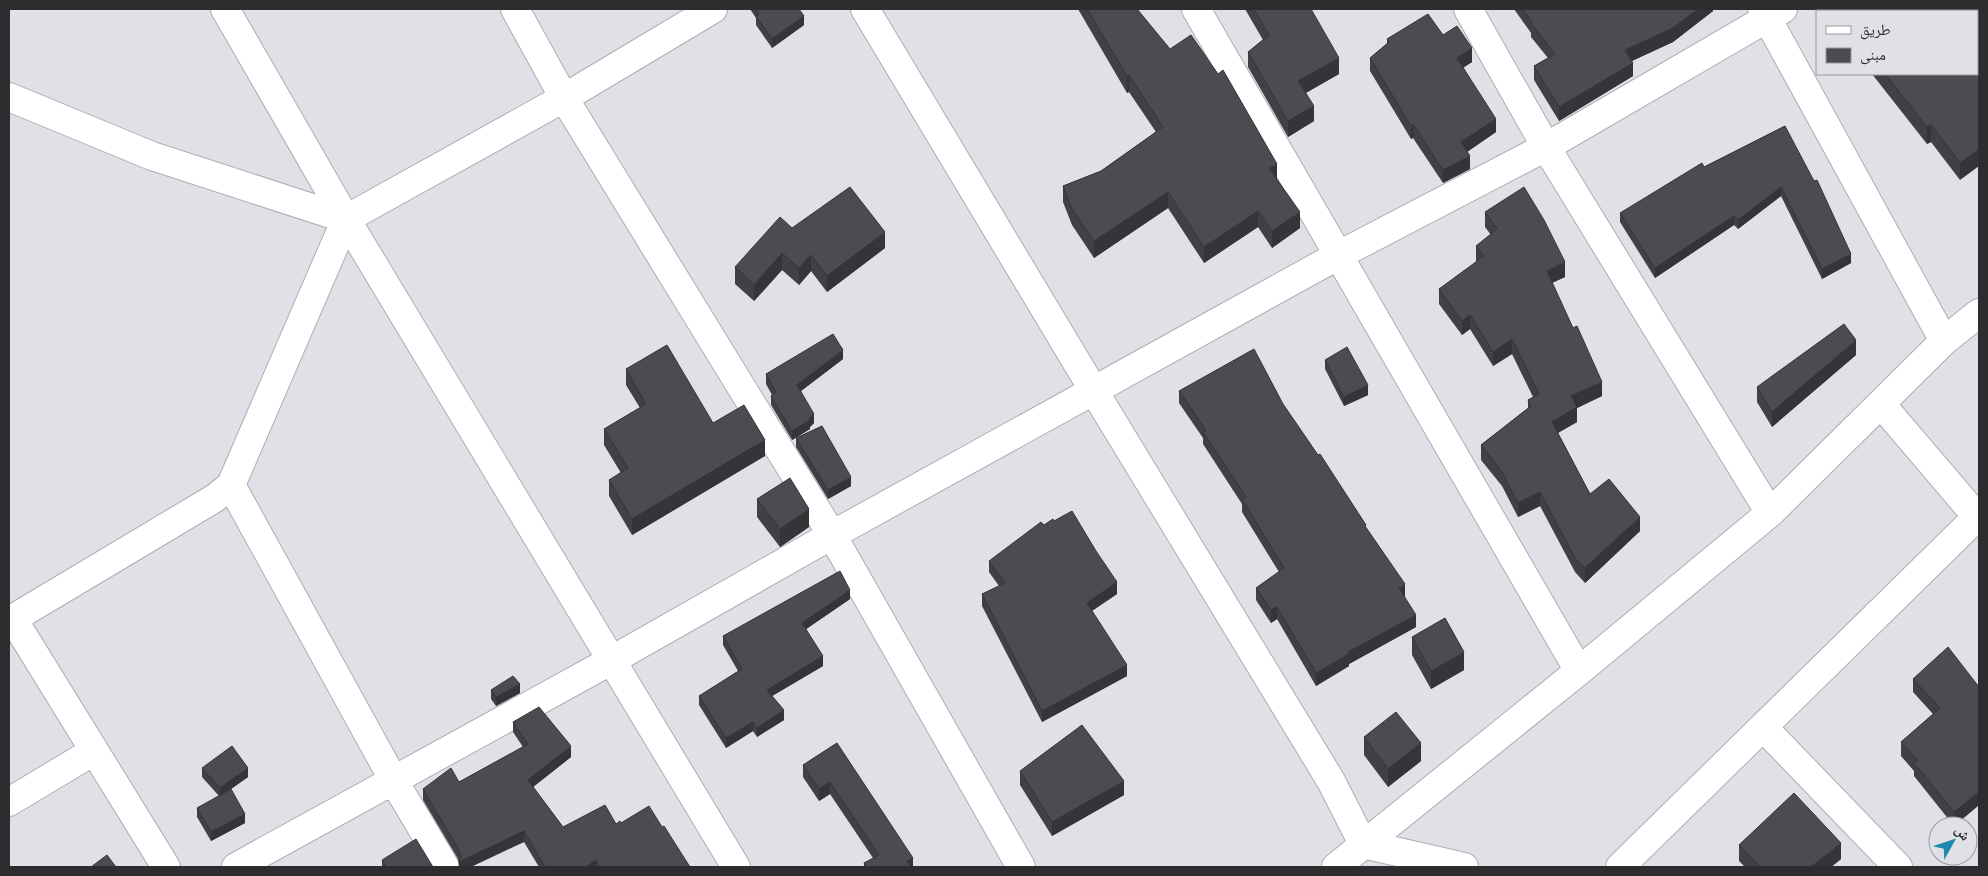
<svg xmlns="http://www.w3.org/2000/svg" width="1988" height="876" font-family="Helvetica,'Noto Naskh Arabic',sans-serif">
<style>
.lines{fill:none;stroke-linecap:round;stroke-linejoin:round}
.street-casing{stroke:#adadb4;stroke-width:30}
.secondary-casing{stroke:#adadb4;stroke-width:30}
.street{stroke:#fff;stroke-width:28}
.secondary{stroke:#fff;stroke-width:28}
.wall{fill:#404046}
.shaded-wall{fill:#343439}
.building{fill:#4b4b51;stroke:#343439}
</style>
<rect width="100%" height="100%" fill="#e0e0e7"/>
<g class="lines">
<defs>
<path id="street" d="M225,9L346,219L736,867
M515,9L564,98L832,535L1021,867
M1196,9L1579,671
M1468,9L1546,147L1770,513
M1762,9L1944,341
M9,97L152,156L346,219
M1881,404L1979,519
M231,485L394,781L445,867
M13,619L166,867
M9,621L215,498L231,485L346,219L564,98L713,9
M1763,727L1898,867
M9,802L94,751
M1363,844L1464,867
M236,867L612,660L832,535L1339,255L1546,147L1783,9
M1336,867L1579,671L1770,513L1944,341L1979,313
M1620,867L1979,515"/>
<path id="secondary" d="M865,9L1094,391L1331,781L1363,844"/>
</defs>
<use href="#street" class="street-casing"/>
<use href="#secondary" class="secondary-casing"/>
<use href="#street" class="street"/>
<use href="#secondary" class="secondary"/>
</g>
<path class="wall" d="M750,9H799L804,25L772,48L756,25V18Z
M1078,9H1137L1277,180L1300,228L1272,248L1258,227L1204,263L1168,208L1094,258L1072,225L1063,202V186L1101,171L1156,132L1129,92L1127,93Z
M1245,9H1311L1339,74L1306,93L1314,121L1288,137L1248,67V52L1263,40Z
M1514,9H1713V11L1673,42L1632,61L1633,76L1559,121L1534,80V66L1548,58L1531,37V33Z
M1443,35L1472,62L1463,67L1496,132L1467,152L1470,169L1443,183L1413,138L1411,139L1370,71V58L1387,44V39Z
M1872,74H1977L1960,180L1931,142L1927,144Z
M1785,126L1851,263L1822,279L1781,196L1738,229L1734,225L1655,278L1620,222V213L1704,167Z
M1485,212L1565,277L1552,283L1602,396L1577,408V422L1558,433L1590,494L1640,531L1585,583L1575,572L1540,506L1518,517L1502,486L1481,460V445L1528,408V400L1533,397L1512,354L1493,366L1470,329L1462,335L1439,304V289L1477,262L1476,261V246L1491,235L1485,227Z
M792,228L885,248L827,292L811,271L799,285L782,270L754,301L735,284V267Z
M1856,355L1772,427L1757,402V387Z
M843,359L801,391L814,423L810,427V429L792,440L771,405V396L772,395L766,384V374Z
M1325,360L1368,395L1344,406L1325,369Z
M626,369L765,456L632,535L609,496V480L621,473L604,445V429L640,408L626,385Z
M1179,391L1283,404L1366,528L1405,597H1404L1416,627L1349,664V666L1316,686L1277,619L1271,623L1256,600V588L1279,572L1242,512V504L1203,444V438L1179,403Z
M796,438L851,486L828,499L796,447Z
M757,499L809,527L780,547L757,517Z
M989,561L1117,594L1092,611L1127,676L1042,722L982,606V594L999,586L989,572Z
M850,599L806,629L823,666L772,696L784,720L757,737L753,731L726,748L699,705V696L738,671L723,645V636Z
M1412,637L1464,670L1431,689L1412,655Z
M1913,679L1979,687V805L1954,826L1914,776V771L1901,756V742L1933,714L1913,692Z
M491,690L520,693L496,706L491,699Z
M513,722L571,757L533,787L563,827L616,824L621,823L662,827L690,867H539L524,842L459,867L458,859L423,800V789L459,782L523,747L513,732Z
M1364,737L1421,761L1388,787L1364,755Z
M837,743L913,867H864V863L873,858L830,794L819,801L803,777V765Z
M202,768L248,777L229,790L245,823L211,841L197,817V808L219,796L202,777Z
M1020,771L1124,795L1052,836L1020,785Z
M1739,845L1841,859L1831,867H1745L1739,861Z
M382,860L432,866L433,867H382Z"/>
<path class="shaded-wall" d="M1698,9H1713V11L1673,42L1625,64V50Z
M804,16V25L772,48V39Z
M1472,48V62L1457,72V58Z
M1339,58V74L1298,97V81Z
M1633,63V76L1559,121V107Z
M1129,75V92L1127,93V76Z
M1314,106V121L1288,137V121Z
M1496,119V132L1461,156V142Z
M1413,124V138L1411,139V126Z
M1931,124V142L1927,144V127Z
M1979,149V166L1960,180V163Z
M1470,156V169L1443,183V170Z
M1277,164V180L1269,168Z
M1781,187V196L1738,229V220Z
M1168,192V208L1094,258V241Z
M1258,211V227L1204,263V247Z
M1300,212V228L1272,248V231Z
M1734,216V225L1655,278V268Z
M885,232V248L827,292V276Z
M782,253V270L754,301V285Z
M1851,254V263L1822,279V269Z
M811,255V271L799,285V268Z
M1565,262V277L1547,285V271Z
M1470,315V329L1462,335V321Z
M1512,339V354L1493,366V352Z
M1856,340V355L1772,427V412Z
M843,350V359L797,394V385Z
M1602,382V396L1577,408V422L1552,436V422L1571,396Z
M1368,385V395L1344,406V397Z
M814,414V423L810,427V429L792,440V431Z
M765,440V456L632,535V519Z
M851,477V486L828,499V490Z
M1540,492V506L1518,517V503Z
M809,509V527L780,547V529Z
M1640,517V531L1585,583V568Z
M1117,582V594L1087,614V603Z
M1405,584V597L1399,601V588Z
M850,590V599L802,632V623Z
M1277,607V619L1271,623V610Z
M1416,615V627L1349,664V666L1316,686V673L1348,652Z
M1464,652V670L1431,689V671Z
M823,656V666L767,699V690Z
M1127,665V676L1042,722V711Z
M520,684V693L496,706V697Z
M784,710V720L757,737V728Z
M753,722V731L726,748V738Z
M1421,743V761L1388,787V769Z
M571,746V757L528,791V780Z
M248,768V777L220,797V788Z
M1124,781V795L1052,836V822Z
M830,782V794L819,801V789Z
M1979,792V805L1954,826V812Z
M245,814V823L211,841V832Z
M524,831V842L471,867H459V862Z
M1841,843V859L1831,867H1811Z
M913,858V867H907V861Z
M596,860V867H586Z"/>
<path class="building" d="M755,9H799L804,16L772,39L756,16L759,14Z
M1087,9H1137L1170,49L1191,35L1218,74L1223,70L1277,164L1269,168L1300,212L1272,231L1258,211L1204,247L1168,192L1094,241L1072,209L1063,186L1101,171L1163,127L1129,75L1127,76Z
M1254,9H1311L1339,58L1298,81L1314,106L1288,121L1248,52L1269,35Z
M1523,9H1698L1673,28L1625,50L1633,63L1559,107L1534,66L1555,54L1531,23L1532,22Z
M1900,9H1971L1973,11H1897Z
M1428,14L1443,35L1457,26L1472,48L1457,58L1496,119L1461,142L1470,156L1443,170L1413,124L1411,126L1370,58L1389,42L1387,39Z
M1977,16L1979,20V149L1960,163L1931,124L1927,127L1885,74H1977Z
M1785,126L1814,181L1817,180L1851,254L1822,269L1781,187L1738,220L1734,216L1655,268L1620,213L1702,163L1704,167Z
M850,187L885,232L827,276L811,255L799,268L782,253L754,285L735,267L780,217L792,228Z
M1524,187L1544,220L1565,262L1547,271L1573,328L1577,326L1602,382L1571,396L1577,407L1552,422L1590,494L1609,479L1640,517L1585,568L1575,558L1540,492L1518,503L1502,472L1481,445L1531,406L1528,400L1539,394L1512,339L1493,352L1470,315L1462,321L1439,289L1484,256L1476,246L1497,229L1485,212Z
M1844,324L1856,340L1772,412L1757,387Z
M833,334L843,350L797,385L814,414L809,418L810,420L792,431L771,396L776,392L766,374Z
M667,345L713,423L744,405L765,440L632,519L609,480L628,468L604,429L646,404L626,369Z
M1347,347L1368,385L1344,397L1325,360Z
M1254,349L1283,404L1318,455L1320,454L1366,525L1365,526L1405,584L1399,588L1416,615L1348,652L1349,654L1316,673L1277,607L1271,610L1256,588L1284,568L1242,499L1246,497L1203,432L1206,430L1179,391Z
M822,426L851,477L828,490L796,438Z
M790,478L809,509L780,529L757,499Z
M1072,511L1096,551L1117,582L1087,603L1127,665L1042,711L982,594L1005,583L989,561L1041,522L1044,525L1053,519L1054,521Z
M840,571L850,590L802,623L823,656L767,690L784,710L757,728L753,722L726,738L699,696L742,669L723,636Z
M1445,618L1464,652L1431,671L1412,637Z
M1948,647L1979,687V792L1954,812L1914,763L1917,760L1901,742L1940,708L1913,679Z
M513,676L520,684L496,697L491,690Z
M539,707L571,746L528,780L563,827L605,805L616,824L620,821L621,823L649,806L662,827L664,826L690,867H599L596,860L586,867H545L524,831L459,862L461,856L458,848L423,789L451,768L459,782L528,744L513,722Z
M1396,712L1421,743L1388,769L1364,737Z
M1082,725L1124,781L1052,822L1020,771Z
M837,743L913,858L907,861L911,867H866L864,863L879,855L830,782L819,789L803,765Z
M232,746L248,768L220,788L202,768Z
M231,789L245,814L211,832L197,808Z
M1794,793L1841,843L1811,867H1760L1739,845Z
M416,839L433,867H386L382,860Z
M107,855L116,867H91Z"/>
<rect width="1988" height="876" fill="none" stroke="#2d2c2f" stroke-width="20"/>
<rect x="1816" y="10" width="162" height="65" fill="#e0e0e7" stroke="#98989d"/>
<rect x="1826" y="26" width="25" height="8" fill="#ffffff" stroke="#98989d"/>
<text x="1860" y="35" font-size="15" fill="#2d2c2f">طريق</text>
<rect x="1826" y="48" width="25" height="15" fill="#4b4b51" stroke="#98989d"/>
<text x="1860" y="60" font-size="15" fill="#2d2c2f">مبنى</text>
<g transform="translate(1953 841) rotate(50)"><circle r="24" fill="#e0e0e7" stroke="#98989d"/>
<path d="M0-4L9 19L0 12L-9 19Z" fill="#2087b0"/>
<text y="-8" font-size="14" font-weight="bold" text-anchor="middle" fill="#2d2c2f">ش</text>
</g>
</svg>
